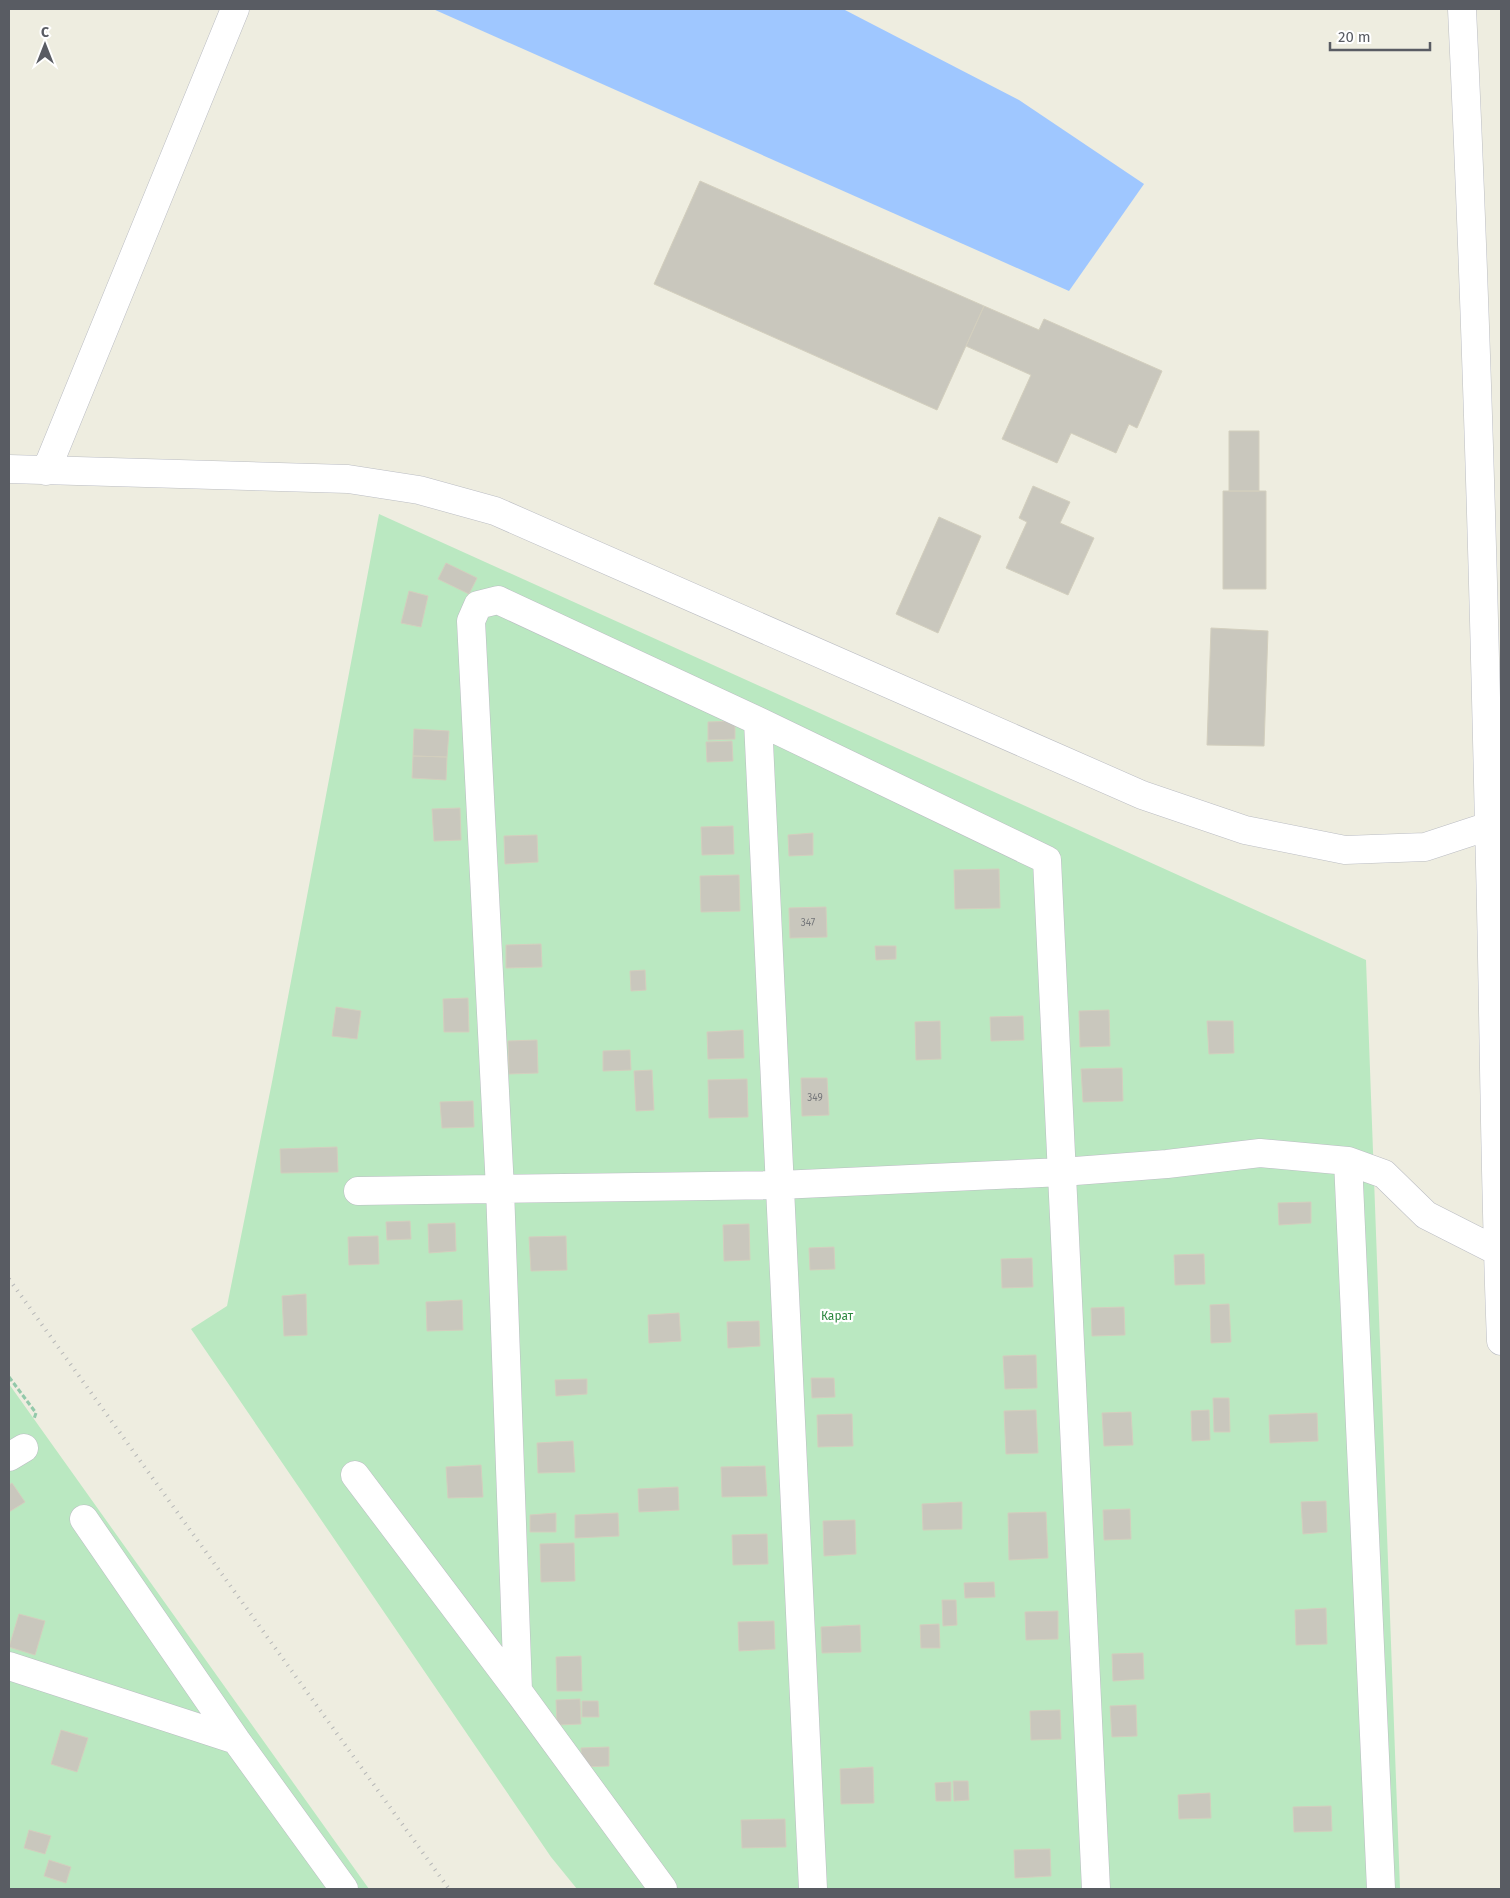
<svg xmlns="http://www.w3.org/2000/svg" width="1510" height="1898" font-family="'Fira Sans',sans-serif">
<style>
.green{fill:#bae8c1}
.water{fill:#9fc7ff}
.building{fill:#c9c7bd;stroke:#d3cfbe}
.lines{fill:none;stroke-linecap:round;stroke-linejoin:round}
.minor-casing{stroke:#bbbdc3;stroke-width:29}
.path{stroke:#93c9aa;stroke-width:3;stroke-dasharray:5 2.5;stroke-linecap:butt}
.minor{stroke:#fff;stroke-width:28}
.rail{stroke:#b6b7b7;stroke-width:4;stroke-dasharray:1 6;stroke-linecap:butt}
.labels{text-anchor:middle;stroke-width:4.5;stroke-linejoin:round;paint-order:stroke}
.number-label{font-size:10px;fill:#75777a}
.park-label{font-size:12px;fill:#2d873f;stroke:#fff}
</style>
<rect width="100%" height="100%" fill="#eeede0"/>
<path class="green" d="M379,514L1366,960L1400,1889H577L551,1857L191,1329L227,1306L272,1082Z
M9,1384L369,1889H9Z"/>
<path class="water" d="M433,9H843L1019,100L1144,184L1069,291Z"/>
<path class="building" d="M700,181L984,306L937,410L654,284Z
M984,306L1039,330L1044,319L1162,371L1137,428L1129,424L1116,453L1071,433L1057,463L1002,439L1031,375L966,346Z
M1229,431H1259V491H1229Z
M1033,486L1070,502L1060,523L1094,538L1068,595L1006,568L1027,522L1019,518Z
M1223,491H1266V589H1223Z
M939,517L981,536L938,633L896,614Z
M446,563L477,578L469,594L438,579Z
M409,591L428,596L421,627L401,623Z
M1211,628L1268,631L1264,746L1207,745Z
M735,721V739L708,740V722Z
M414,729L449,731L447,757L413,756Z
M732,741L733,761L707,762L706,742Z
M413,756L447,757L446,780L412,778Z
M460,808L461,840L434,841L432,809Z
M733,826L734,854L702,855L701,827Z
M813,833V855L789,856L788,835Z
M537,835L538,862L505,864L504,836Z
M999,869L1000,908L955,909L954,870Z
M739,875L740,911L701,912L700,876Z
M826,907L827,937L790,938L789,908Z
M541,944L542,967L506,968V945Z
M875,946H896V959L876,960Z
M645,970L646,990L631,991L630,971Z
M468,998L469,1032H444L443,999Z
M336,1007L361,1011L357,1039L332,1036Z
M1109,1010L1110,1046L1080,1047L1079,1011Z
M1023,1016L1024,1040L991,1041L990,1017Z
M940,1021L941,1059L916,1060L915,1022Z
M1207,1021H1233L1234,1053L1209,1054Z
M743,1030L744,1058L708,1059L707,1032Z
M537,1040L538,1073L509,1074L508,1041Z
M630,1050L631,1070L603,1071V1051Z
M1122,1068L1123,1101L1083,1102L1081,1069Z
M652,1070L654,1110L636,1111L634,1071Z
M801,1078H827L829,1115L802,1116Z
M747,1079L748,1117L709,1118L708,1080Z
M473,1101L474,1127L442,1128L440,1102Z
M337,1147L338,1172L281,1173L280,1149Z
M1311,1202V1223L1279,1225L1278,1203Z
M410,1221L411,1239L387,1240L386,1222Z
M455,1223L456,1251L429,1253L428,1224Z
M749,1224L750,1260L724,1261L723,1225Z
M378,1236L379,1264L349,1265L348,1237Z
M566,1236L567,1270L531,1271L529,1237Z
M834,1247L835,1269L810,1270L809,1248Z
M1204,1254L1205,1284L1175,1285L1174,1255Z
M1032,1258L1033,1287L1002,1288L1001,1259Z
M306,1294L307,1335L284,1336L282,1296Z
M462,1300L463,1330L427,1331L426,1302Z
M1229,1304L1231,1342L1211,1343L1210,1305Z
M1124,1307L1125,1335L1092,1336L1091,1308Z
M679,1313L681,1341L649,1343L648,1315Z
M759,1321L760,1346L728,1348L727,1322Z
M1036,1355L1037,1388L1005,1389L1003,1356Z
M811,1378H834L835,1397L812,1398Z
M587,1379V1394L556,1396L555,1380Z
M1213,1398H1229L1230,1432H1214Z
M1036,1410L1038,1453L1006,1454L1004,1411Z
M1209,1410L1210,1440L1192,1441L1191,1411Z
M1131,1412L1133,1445L1104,1446L1102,1413Z
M1317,1413L1318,1441L1270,1443L1269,1415Z
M852,1414L853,1446L818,1447L817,1415Z
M573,1441L575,1472L538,1473L537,1443Z
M481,1465L483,1497L448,1498L446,1467Z
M765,1466L767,1496L722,1497L721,1467Z
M12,1483L25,1502L9,1512V1485Z
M678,1487L679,1510L639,1512L638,1489Z
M1326,1501L1327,1532L1303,1534L1301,1502Z
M962,1502V1529L923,1530L922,1504Z
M1130,1509L1131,1539L1104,1540L1103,1510Z
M1046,1512L1048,1558L1009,1560L1008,1513Z
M556,1513V1532H530V1515Z
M618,1513L619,1536L575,1538V1515Z
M855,1520L856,1554L824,1556L823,1521Z
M767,1534L768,1564L733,1565L732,1535Z
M574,1543L575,1581L541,1582L540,1544Z
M994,1582L995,1597L965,1598L964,1583Z
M942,1600H956L957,1625L943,1626Z
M1326,1608L1327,1644L1296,1645L1295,1610Z
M1058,1611V1639L1026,1640L1025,1612Z
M19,1614L45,1621L35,1655L9,1647Z
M774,1621L775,1649L739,1651L738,1622Z
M939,1624L940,1648H921L920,1625Z
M860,1625L861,1652L822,1653L821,1627Z
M1143,1653L1144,1679L1113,1681L1112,1654Z
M581,1656L582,1691H557L556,1657Z
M580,1699L581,1724L557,1725L556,1700Z
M582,1701H598L599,1717H582Z
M1136,1705L1137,1736L1112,1737L1110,1706Z
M1060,1710L1061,1739L1031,1740L1030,1711Z
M61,1730L88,1738L77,1772L51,1764Z
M609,1747V1766L582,1767L581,1748Z
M873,1767L874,1803L841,1804L840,1769Z
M953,1781H968L969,1800L954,1801Z
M951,1782V1801H936L935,1783Z
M1210,1793L1211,1818L1179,1819L1178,1795Z
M1331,1806L1332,1831L1294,1832L1293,1807Z
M785,1819L786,1847L742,1848L741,1820Z
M29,1830L51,1836L45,1854L24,1848Z
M1050,1849L1051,1876L1015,1878L1014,1850Z
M49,1860L71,1867L66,1883L44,1876Z"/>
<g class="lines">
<defs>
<path id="minor" d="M1462,9C1475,281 1483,553 1489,826C1494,997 1494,1169 1501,1341
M9,469L348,479L419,490L495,511L1142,795L1245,830L1345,850L1425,847L1489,826
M46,471L235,9
M758,721L813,1889
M1348,1161L1381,1889
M358,1191L780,1185L1062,1172L1167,1164L1260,1153L1348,1161L1384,1174L1426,1215L1497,1251
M9,1457L24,1448
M355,1475L518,1691L663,1889
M84,1519L236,1740L344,1889
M9,1666L236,1740
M518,1691L500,1189L471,621L478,605L498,600L758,721L1047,860L1096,1889"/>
</defs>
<use href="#minor" class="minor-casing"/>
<path class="path" d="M9,1377L36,1413L34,1419"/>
<use href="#minor" class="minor"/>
<path class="rail" d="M9,1279L449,1889"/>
</g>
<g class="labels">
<g class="number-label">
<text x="808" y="926">347</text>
<text x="815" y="1101">349</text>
</g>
<g class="park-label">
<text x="837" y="1320">Карат</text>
</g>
</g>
<rect width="1510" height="1898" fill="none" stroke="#595c63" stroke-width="20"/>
<g transform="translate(45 45)" stroke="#ffffff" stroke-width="4" paint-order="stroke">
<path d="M0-4L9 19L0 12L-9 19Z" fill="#595c63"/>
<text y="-8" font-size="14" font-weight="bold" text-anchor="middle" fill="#595c63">С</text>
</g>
<path d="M1330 42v8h100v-8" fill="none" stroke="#595c63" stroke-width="2.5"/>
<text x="1338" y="42" font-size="15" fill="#595c63" stroke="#ffffff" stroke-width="4" paint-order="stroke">20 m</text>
</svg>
